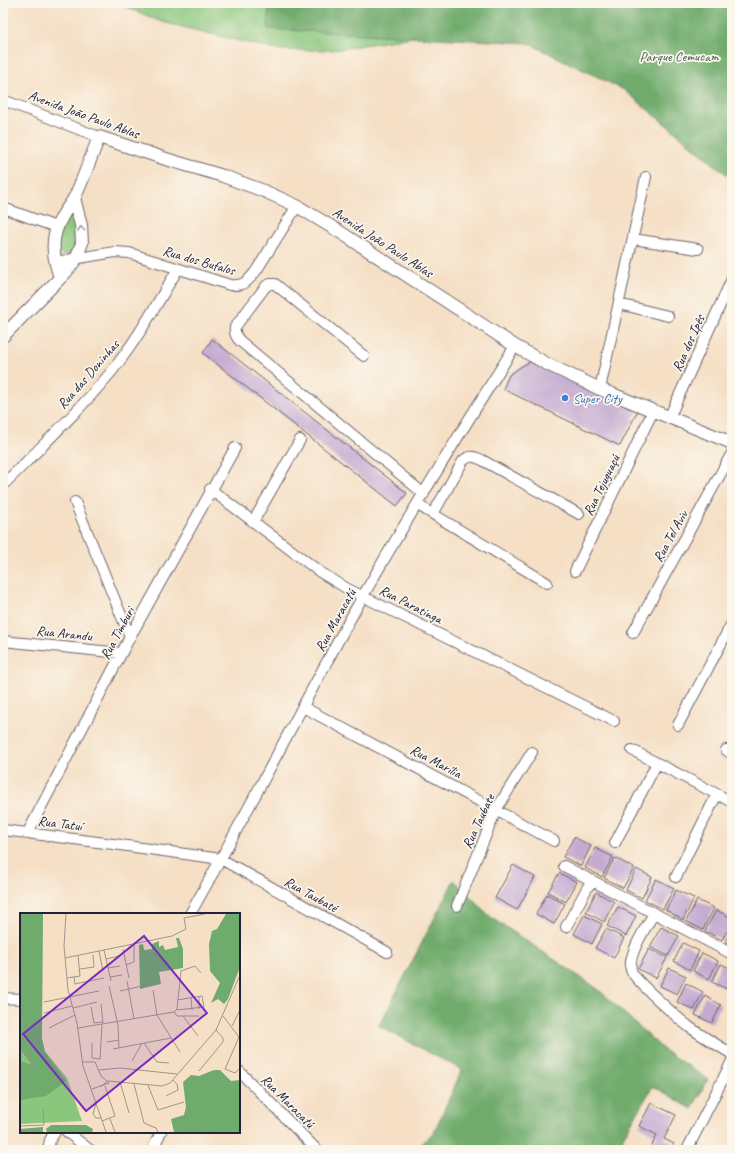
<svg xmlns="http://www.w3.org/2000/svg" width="735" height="1153" font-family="Caveat,sans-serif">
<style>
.green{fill:#8ac67c;stroke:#56745c}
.forest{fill:#6fab6c;stroke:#486654}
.building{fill:#c4abd1}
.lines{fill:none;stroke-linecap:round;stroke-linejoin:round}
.minor-casing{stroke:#6c646b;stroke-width:12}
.tertiary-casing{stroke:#6c646b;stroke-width:14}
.minor{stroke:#fff;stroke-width:10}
.tertiary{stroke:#fff;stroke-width:12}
.oneway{stroke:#9c9ca7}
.shop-dot{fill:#3f7fe0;stroke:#fbf7ec;stroke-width:1.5}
.labels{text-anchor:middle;stroke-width:3.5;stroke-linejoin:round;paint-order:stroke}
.park-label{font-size:14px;fill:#465b52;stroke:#fbf7ec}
.street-label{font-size:14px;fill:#22223b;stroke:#fbf7ec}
.shop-label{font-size:14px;fill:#366cbe;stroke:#fbf7ec;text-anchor:start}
.inset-road{fill:none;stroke:#a1938e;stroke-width:1}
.view{fill:#7b2cbf;fill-opacity:0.15;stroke:#7b2cbf;stroke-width:2}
.inset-edge{fill:none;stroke:#22223b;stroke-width:2}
</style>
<rect width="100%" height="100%" fill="#fbf7ec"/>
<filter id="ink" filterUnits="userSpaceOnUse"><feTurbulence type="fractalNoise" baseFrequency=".025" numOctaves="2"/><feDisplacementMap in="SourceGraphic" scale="8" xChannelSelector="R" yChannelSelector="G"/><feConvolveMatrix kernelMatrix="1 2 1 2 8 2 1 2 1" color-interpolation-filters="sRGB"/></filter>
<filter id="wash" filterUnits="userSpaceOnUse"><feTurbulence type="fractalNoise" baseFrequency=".012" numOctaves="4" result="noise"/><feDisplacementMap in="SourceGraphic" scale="16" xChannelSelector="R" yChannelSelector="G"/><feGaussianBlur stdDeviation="0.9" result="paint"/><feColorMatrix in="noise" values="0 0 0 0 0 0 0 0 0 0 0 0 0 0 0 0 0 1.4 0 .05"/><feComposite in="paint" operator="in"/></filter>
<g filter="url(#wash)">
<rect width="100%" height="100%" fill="#f5dfc5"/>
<path class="green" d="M117,3H732L663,110L548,42L456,30L333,50H277L162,22Z
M71,217C80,222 75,245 73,253L63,256C50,247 62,229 67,218Z"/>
<path class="forest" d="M269,3H732V179L624,90L528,43L268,29Z
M454,880L491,917L598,989L665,1051L708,1079L692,1109L653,1086L622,1139L641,1150H415L434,1132L462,1070L379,1026Z"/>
<g id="blocks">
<path class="building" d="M212,339L407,493L397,506L203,353Z
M530,362L629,408H639L620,446L503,389L509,375L522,366Z
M574,837L591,846L581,866L563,857Z
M595,848L613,857L602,877L585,868Z
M615,858L634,868L623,888L604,878Z
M513,865L535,877L517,910L495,898Z
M636,869L652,877L642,898L626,890Z
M559,873L577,882L566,902L548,892Z
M656,879L674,888L663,909L645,900Z
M676,890L694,898L683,920L666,910Z
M596,892L614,902L604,922L586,912Z
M547,894L565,904L554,924L536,914Z
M697,900L714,908L703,930L686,921Z
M618,907L636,916L626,936L607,926Z
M716,910L732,918V923L722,940L705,931Z
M584,915L602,924L592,944L574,934Z
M661,927L679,936L668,956L650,947Z
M606,929L624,938L614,958L595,948Z
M732,929V945L725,942Z
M683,943L699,951L690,970L674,961Z
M649,949L667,958L656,978L638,969Z
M702,953L718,961L709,979L693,971Z
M721,964L732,969V984L729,990L712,982Z
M669,968L686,976L677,994L660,986Z
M686,983L703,992L694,1010L677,1002Z
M705,996L721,1005L712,1023L695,1015Z
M651,1103L676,1115L664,1139L674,1144L670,1150H656L651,1147L657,1135L639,1126Z"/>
</g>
</g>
<g filter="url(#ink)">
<use href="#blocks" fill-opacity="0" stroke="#6c646b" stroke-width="1"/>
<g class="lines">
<defs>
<path id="minor" d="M3,100L99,137
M3,208L56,227
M633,239L698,249
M55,262L115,252L129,253L230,285C245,286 247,282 256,271L297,206
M619,304L668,316
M364,356L275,284H270L266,286L235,327C234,333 236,337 240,341L424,494
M600,389L646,177
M669,418L732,279
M3,485C40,448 79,411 112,371C138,339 157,303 178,269
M210,489L320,572L346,588L614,721
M75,502L130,637
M418,505L547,583
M433,514L463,461C469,455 474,456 482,460L579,514
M253,522L300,440
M575,571L653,411
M633,633L732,453
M3,641L121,653
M303,707L554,841
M678,725L732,623
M632,750L732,802
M726,750L732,754
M3,830L113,844L221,859L387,952
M27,834L130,637L235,448
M615,843L657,763
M564,866L732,954
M676,877L717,794
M457,906L496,810L532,752
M654,913C646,928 628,953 631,970C633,979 678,1018 688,1026C702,1036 717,1045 732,1054
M190,914C250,809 304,701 363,596C411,512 463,428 515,346
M566,927L591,881
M3,998L21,999
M239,1071L317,1150
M67,1132L90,1150
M48,1150L50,1140L55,1132
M152,1150L161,1132
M687,1150L732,1061"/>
<path id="tertiary" d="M60,277C52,255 50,236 63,215C66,209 72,203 75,197C84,177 91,157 99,137L166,159L223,176L264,191L297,206L340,232L515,346L547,364L600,389L732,443
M3,336L66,272L76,259L82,243L81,225L74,198"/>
</defs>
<use href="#minor" class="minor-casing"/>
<use href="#tertiary" class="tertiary-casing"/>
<use href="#minor" class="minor"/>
<use href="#tertiary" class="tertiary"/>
</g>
<defs><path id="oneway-chevron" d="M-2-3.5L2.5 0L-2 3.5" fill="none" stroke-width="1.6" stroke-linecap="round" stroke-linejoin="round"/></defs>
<use class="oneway" href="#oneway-chevron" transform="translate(81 229) rotate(-94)"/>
</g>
<circle class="shop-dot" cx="565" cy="398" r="4"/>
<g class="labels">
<g class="park-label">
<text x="679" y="61">Parque Cemucam</text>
</g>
<g class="street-label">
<text transform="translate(84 114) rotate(20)" y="5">Avenida João Paulo Ablas</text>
<text transform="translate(383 242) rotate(33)" y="5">Avenida João Paulo Ablas</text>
<text transform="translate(199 260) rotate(16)" y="5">Rua dos Bufalos</text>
<text transform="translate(688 343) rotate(-66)" y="5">Rua dos Ipês</text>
<text transform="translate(88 374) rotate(-49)" y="5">Rua das Doninhas</text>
<text transform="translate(601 485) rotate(-64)" y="5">Rua Tejuguaçú</text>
<text transform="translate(670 536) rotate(-61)" y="5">Rua Tel Aviv</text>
<text transform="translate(411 604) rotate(27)" y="5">Rua Paratinga</text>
<text transform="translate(335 620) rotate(-61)" y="5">Rua Maracatú</text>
<text transform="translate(64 633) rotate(6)" y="5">Rua Arandu</text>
<text transform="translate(117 633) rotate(-62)" y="5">Rua Timburi</text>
<text transform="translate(436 761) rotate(28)" y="5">Rua Marília</text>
<text transform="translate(478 821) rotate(-65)" y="5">Rua Taubate</text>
<text transform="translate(60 823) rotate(7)" y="5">Rua Tatuí</text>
<text transform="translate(311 894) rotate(29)" y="5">Rua Taubaté</text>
<text transform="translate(288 1101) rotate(45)" y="5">Rua Maracatú</text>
</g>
<g class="shop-label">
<text x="573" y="403">Super City</text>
</g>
</g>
<g transform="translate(20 913)">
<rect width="220" height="220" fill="#f5dfc5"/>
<path d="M0,1L24,137L47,165L62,208L0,211Z" fill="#8ac67c"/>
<path d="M0,1H23L22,125L25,139L46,168L26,183L0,187V148L12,152L0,136ZM206,1H220V54L208,86L204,91L198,86L191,90L200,70L190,58L189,31L192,18L197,16ZM156,25H159L163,36V55L139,59L141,71L120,76L119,32L123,31L124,37L132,36V31L139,28V34L143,32L145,37L158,34ZM194,157H200L211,168L220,167V219H154L151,206L164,202L166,194L163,169L171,162L179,163ZM31,212H66L73,216L72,219H27L26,216ZM23,214V219H0V216Z" fill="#6fab6c"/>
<path class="inset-road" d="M46,1L44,33L48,77L57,110L63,153L86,219M103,36L109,65M84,37L91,68M79,38L83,58M45,45L152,23L166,16L164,5L185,1M86,46L99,43M106,52L114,49V31M88,55L100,53M60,56L74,54L73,42M54,64L55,71L84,65M90,64L102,62M47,65L60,63L58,42M107,68L114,106M89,73L98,112L99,135M133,77L137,102L160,139M100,78L122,73M179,83V96M171,85L172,97M24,89L79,78M81,91L83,110M71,94L74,110L83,109M53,95L77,89M157,97L184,94L182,83L157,87M154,99L157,103H179M24,100L52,93M163,103L178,123M203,103L219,124L205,156L215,160L220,155M212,113L220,97M29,115L55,102M58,115L154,99L157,96L161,58L175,53L181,60M87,129L99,127M72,130V145L80,146L82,112M124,130L137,149L149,150M0,135L7,139L13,156M93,136L151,125M112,148L122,130M63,149H75L81,163L89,170M79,157L100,155L157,161M179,158L203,129V125L196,117M100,169L109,200M114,171L124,210L136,215L138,219M128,172L138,197L164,189M80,174L88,168L142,173L150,170L196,117L220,62M72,176L89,170M146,183L158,177L157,171L153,167M76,190L73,201L76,205H81M90,206L95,219M82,208L95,203L85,173M0,213L24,212L23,195"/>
<path class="view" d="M124,23L187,100L66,198L3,121Z"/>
<rect width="220" height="220" class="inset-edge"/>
</g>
<rect width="735" height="1153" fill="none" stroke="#fbf7ec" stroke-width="16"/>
</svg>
